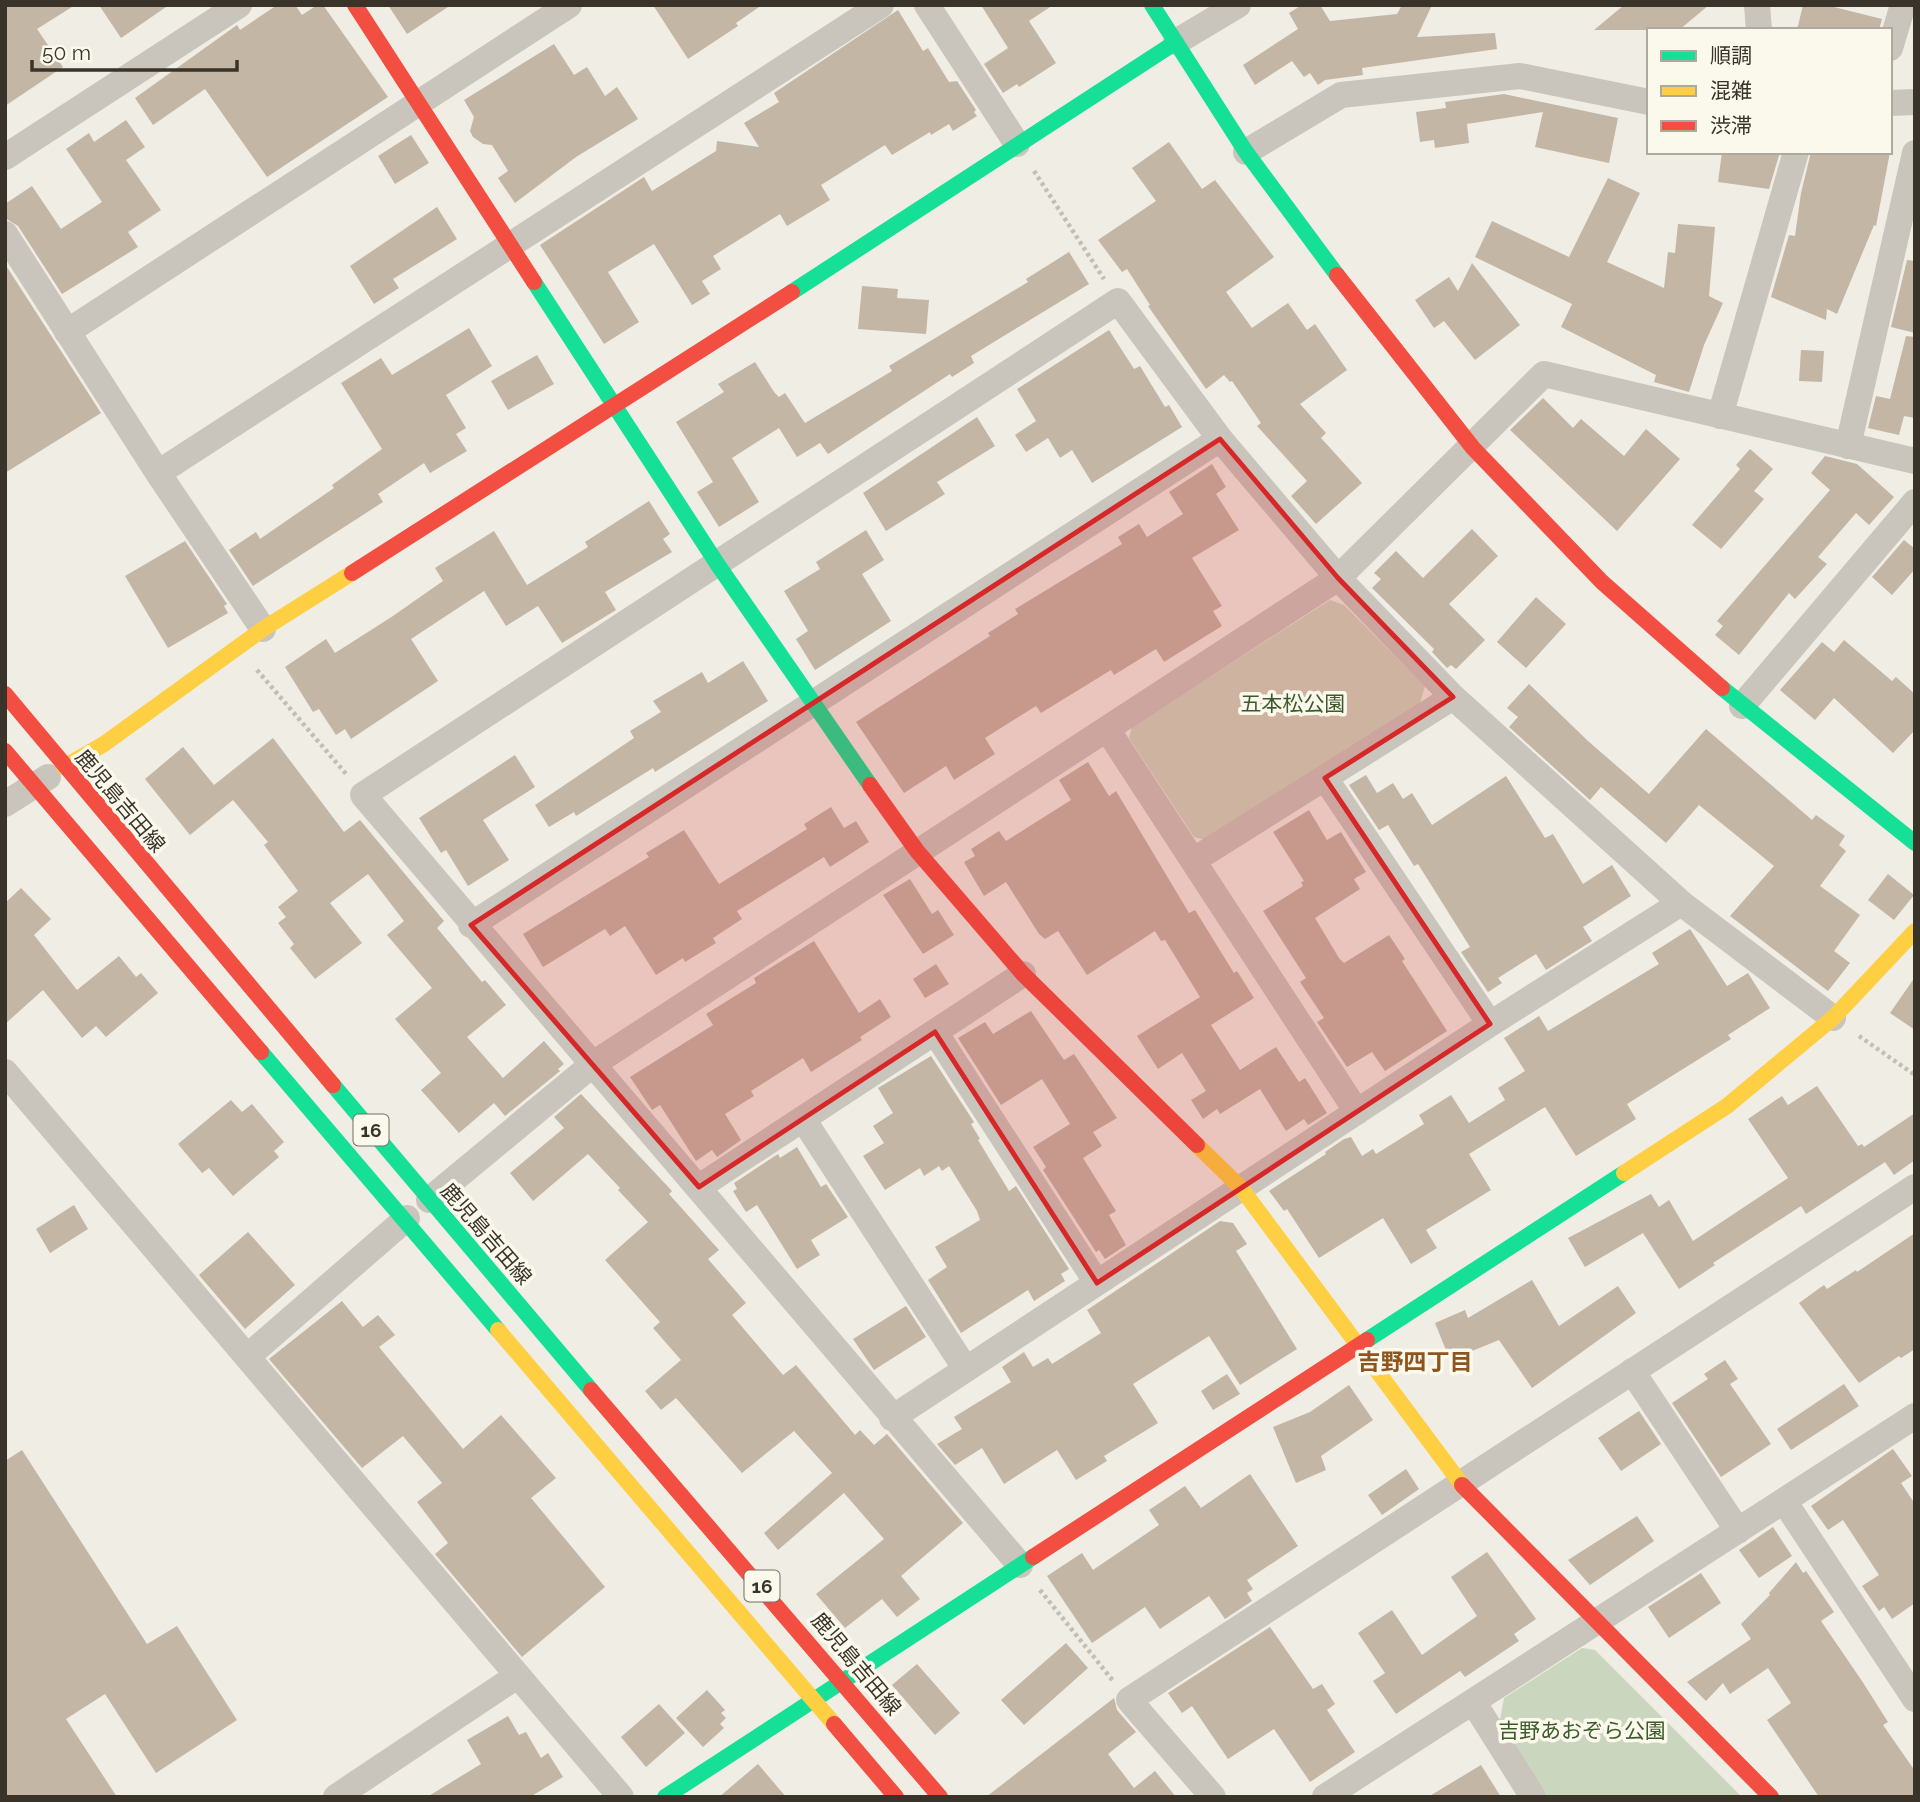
<svg xmlns="http://www.w3.org/2000/svg" width="1920" height="1802" font-family="Raleway,'Noto Sans JP',sans-serif">
<style>
.green{fill:#cbd6be}
.building{fill:#c3b6a5}
.lines{fill:none;stroke-linecap:round;stroke-linejoin:round}
.path{stroke:#c1beb5;stroke-width:4.5;stroke-dasharray:3.5 3.5;stroke-linecap:butt}
.street{stroke:#c9c5bc;stroke-width:26}
.fast{stroke:#16e098;stroke-width:16}
.slow{stroke:#ffcf43;stroke-width:16}
.jam{stroke:#f24e42;stroke-width:16}
.marked{fill:#d62828;fill-opacity:0.2;stroke:#d62828;stroke-width:5;stroke-linejoin:round}
.labels{text-anchor:middle;stroke-width:7;stroke-linejoin:round;paint-order:stroke}
.shield{fill:#fbf8ec;stroke:#746e64;stroke-width:2}
.shield-label{font-size:19px;font-weight:bold;fill:#3a332a}
.park-label{font-size:21px;fill:#3e5a2d;stroke:#fbf8ec}
.street-label{font-size:21px;fill:#3a332a;stroke:#fbf8ec}
.neighbourhood-label{font-size:23px;font-weight:bold;fill:#8d5620;stroke:#fbf8ec}
</style>
<rect width="100%" height="100%" fill="#efede4"/>
<path class="green" d="M1330,600L1344,605L1425,686L1420,703L1205,840L1194,837L1129,738L1132,727Z
M1582,1648L1595,1650L1742,1797H1546L1499,1725L1504,1698Z"/>
<path class="building" d="M5,5H75L37,29L63,67L5,106Z
M99,5H169L121,38Z
M277,5H295L302,15L317,5H323L388,97L267,177L205,89L153,125L135,98L237,25L240,30Z
M388,5H451L407,34Z
M653,5H762L736,23L738,26L688,59Z
M981,5H1053L1029,21L1056,63L1019,87L1017,84L1003,93L984,64L1008,48Z
M1302,5H1320L1330,21L1397,14L1402,5H1432L1417,37L1495,33L1497,49L1362,68L1363,75L1325,80L1318,85L1310,73L1304,77L1292,61L1255,85L1243,65L1298,29L1289,13Z
M1624,5H1709L1679,30H1594Z
M1803,5H1826L1882,19L1879,30H1797Z
M898,10L923,51L928,48L949,82L957,81L976,110L974,112L977,116L953,131L949,124L931,135L930,132L892,155L885,145L821,185L830,200L787,226L780,214L713,256L721,269L702,281L710,294L692,305L654,244L608,272L639,322L604,344L540,245L644,177L652,191L716,151L717,141L759,147L744,123L779,102L774,93Z
M554,44L574,75L587,67L605,96L617,87L638,119L576,157L515,203L498,178L508,171L492,145L483,144L473,137L470,131L474,117L464,100Z
M1504,94L1618,118L1609,163L1535,147L1543,112L1467,124L1469,143L1435,148L1434,140L1420,142L1416,112L1446,108L1445,102Z
M126,120L145,147L126,160L161,210L128,232L138,247L62,294L18,226L5,218V204L32,186L61,229L102,202L66,149L89,133L94,142Z
M411,135L429,163L395,184L378,156Z
M1169,142L1202,189L1215,180L1274,257L1226,292L1252,328L1288,303L1307,330L1315,324L1347,370L1300,404L1326,433L1321,438L1362,483L1316,524L1291,496L1307,481L1257,426L1261,423L1232,381L1230,382L1224,375L1206,389L1148,306L1150,305L1127,269L1122,272L1098,240L1156,201L1132,168Z
M1722,152H1780L1769,189L1718,182Z
M1811,152H1890L1876,226L1874,225L1837,314L1827,309L1826,320L1771,297L1789,235L1795,236L1801,193Z
M1608,178L1640,193L1607,262L1664,288L1668,252L1675,253L1678,224L1715,227L1709,296L1723,303L1704,345L1689,392L1654,382L1656,375L1561,327L1572,304L1475,257L1492,221L1569,257Z
M437,207L457,239L393,279L399,288L374,304L350,266Z
M1069,252L1089,284L971,356L974,363L952,377L950,374L828,454L820,443L797,457L779,428L732,458L759,502L719,527L697,492L713,482L676,422L724,392L718,384L755,362L774,392L779,397L785,393L805,423L892,371L889,366L1028,282L1026,279Z
M1907,260L1915,261V333L1891,327Z
M1472,263L1520,325L1475,360L1444,321L1434,328L1415,300L1449,277L1458,291Z
M5,264L101,413L5,473Z
M862,286L898,289L897,298L929,300L926,334L858,329Z
M469,328L492,366L446,395L466,428L456,434L467,451L430,473L424,463L378,494L383,502L253,586L229,550L256,532L260,539L334,488L332,485L382,449L341,383L381,358L392,375Z
M1109,330L1134,369L1140,366L1165,407L1169,405L1182,427L1092,483L1072,450L1060,458L1048,438L1026,452L1015,435L1036,421L1017,389Z
M1906,336L1915,337V418L1904,416L1899,435L1868,428L1876,396L1890,399Z
M1801,350L1824,351L1822,382L1799,381Z
M537,355L554,384L508,410L491,381Z
M1543,398L1573,428L1581,419L1624,456L1646,429L1680,459L1617,531L1510,430Z
M977,417L995,446L937,482L945,494L886,531L863,493Z
M1750,449L1773,469L1754,491L1764,499L1721,549L1692,525L1740,469L1736,465Z
M1825,456L1857,464L1894,497L1869,525L1856,513L1818,557L1827,564L1795,599L1789,593L1739,655L1715,635L1723,626L1717,621L1830,490L1811,473Z
M1212,464L1226,487L1216,494L1239,530L1192,558L1222,606L1213,611L1222,626L1164,662L1156,649L1114,675L1111,670L1041,713L1036,706L985,738L995,754L954,780L946,766L904,793L856,722L990,636L988,633L1018,614L1015,609L1122,544L1118,537L1139,524L1147,537L1183,514L1169,492Z
M649,501L670,534L663,539L672,552L605,592L616,610L562,643L538,606L506,626L484,591L411,639L438,681L351,739L345,729L336,735L319,709L313,712L285,667L326,639L335,653L393,616L443,581L435,568L494,531L527,585L588,547L585,542Z
M1472,529L1498,556L1449,604L1485,640L1456,669L1451,665L1447,668L1432,652L1434,649L1372,588L1381,579L1374,573L1396,551L1423,578Z
M866,530L884,560L862,574L891,621L815,670L796,639L808,631L784,591L820,569L816,562Z
M1904,540L1915,549V569L1892,595L1872,577Z
M185,541L227,604L224,606L228,613L168,648L125,576Z
M1536,597L1566,624L1526,668L1497,642Z
M1844,640L1892,681L1896,677L1915,694V730L1893,753L1834,698L1815,720L1780,690L1822,642L1834,652Z
M743,661L768,701L655,772L653,768L576,816L574,812L549,827L535,805L634,738L630,731L661,712L653,701L702,672L708,683Z
M1529,684L1588,741L1649,794L1706,729L1812,820L1816,815L1845,836L1839,845L1846,851L1820,886L1860,915L1834,951L1850,963L1828,991L1730,916L1774,866L1699,805L1666,843L1601,787L1590,800L1509,727L1518,717L1507,708Z
M273,738L344,832L360,820L444,921L437,928L482,982L485,980L506,1005L467,1037L503,1078L544,1041L564,1064L558,1069L560,1071L505,1116L494,1103L459,1133L421,1090L441,1073L395,1019L432,988L387,935L404,921L368,874L330,903L362,943L315,979L290,948L294,944L278,923L286,917L278,907L298,891L264,845L268,842L233,800L190,835L145,779L183,747L214,785Z
M515,755L535,787L483,820L509,860L468,886L446,850L441,853L419,818Z
M1088,762L1109,796L1116,791L1189,913L1195,910L1234,973L1237,971L1254,998L1211,1025L1240,1070L1276,1047L1299,1082L1305,1078L1327,1113L1308,1125L1304,1119L1286,1131L1260,1089L1220,1114L1217,1109L1203,1119L1191,1100L1206,1091L1182,1053L1158,1069L1137,1036L1200,997L1165,940L1161,941L1155,931L1087,975L1058,931L1045,939L1039,934L1006,882L984,896L964,862L975,856L971,849L999,831L1006,841L1071,800L1059,780Z
M1366,775L1377,793L1393,783L1403,799L1412,793L1432,825L1506,776L1545,838L1553,834L1583,884L1612,865L1631,896L1583,927L1592,941L1546,970L1536,954L1498,978L1502,983L1488,992L1461,952L1470,947L1418,864L1414,866L1388,825L1379,830L1349,785Z
M831,807L844,828L856,821L869,842L830,867L824,857L737,911L742,919L713,938L716,943L685,962L683,958L656,975L625,926L610,936L605,929L543,967L523,934L649,857L646,853L684,830L719,884L807,829L804,824Z
M1309,810L1327,840L1341,832L1366,872L1354,879L1360,889L1315,918L1339,958L1344,963L1389,935L1405,959L1402,961L1447,1031L1385,1071L1372,1052L1347,1067L1317,1022L1324,1018L1300,982L1306,978L1263,911L1303,886L1301,882L1304,881L1273,832Z
M1888,874L1914,895L1894,920L1868,900Z
M910,879L932,914L938,910L954,935L923,954L883,895Z
M21,888L51,919L34,935L77,990L119,956L136,977L141,973L158,993L106,1037L96,1026L82,1038L43,990L5,1024V903Z
M1690,929L1727,986L1748,973L1770,1008L1728,1035L1731,1039L1627,1104L1636,1119L1576,1156L1545,1107L1469,1154L1491,1190L1426,1230L1437,1248L1411,1264L1383,1218L1319,1258L1287,1209L1284,1211L1269,1191L1326,1154L1325,1152L1344,1139L1351,1137L1362,1156L1373,1149L1376,1154L1424,1124L1419,1115L1451,1095L1469,1123L1505,1100L1498,1088L1525,1071L1504,1038L1539,1016L1548,1031L1659,964L1652,953Z
M814,941L859,1013L880,999L891,1017L860,1037L862,1040L811,1072L803,1058L751,1091L754,1096L725,1114L741,1140L717,1157L712,1150L696,1161L660,1105L652,1110L630,1077L713,1025L706,1014L756,983L754,978Z
M936,964L949,984L925,998L913,979Z
M1915,977V1030L1890,1013Z
M1031,1011L1064,1060L1074,1054L1117,1118L1093,1132L1102,1146L1083,1158L1116,1211L1109,1215L1126,1245L1105,1259L1099,1250L1096,1252L1043,1170L1046,1167L1033,1147L1070,1124L1042,1079L1001,1105L958,1038L985,1022L993,1034Z
M931,1056L974,1122L971,1124L980,1139L978,1140L1009,1191L1016,1186L1069,1269L1061,1274L1065,1281L1034,1301L1028,1290L961,1333L928,1280L947,1267L935,1247L980,1220L977,1211L949,1166L942,1171L939,1166L924,1176L920,1168L885,1190L863,1156L884,1143L873,1126L893,1113L878,1088Z
M1817,1086L1858,1146L1862,1144L1864,1147L1915,1113V1160L1894,1175L1885,1162L1806,1214L1801,1206L1713,1263L1715,1265L1679,1289L1643,1233L1585,1267L1568,1238L1651,1194L1659,1207L1669,1200L1693,1241L1788,1178L1748,1119L1782,1096L1788,1105Z
M581,1094L672,1191L669,1194L719,1250L708,1259L746,1303L732,1315L783,1375L796,1365L855,1435L860,1430L874,1445L887,1434L963,1523L901,1576L920,1599L897,1617L882,1599L845,1628L816,1594L884,1539L844,1493L778,1550L764,1533L832,1473L794,1431L742,1473L676,1398L661,1410L645,1391L681,1360L653,1328L660,1322L605,1260L648,1222L618,1190L620,1188L588,1154L533,1201L510,1173L564,1128L554,1117Z
M231,1100L242,1112L252,1104L284,1142L274,1151L279,1157L233,1196L209,1168L202,1173L178,1144Z
M797,1147L821,1187L826,1184L848,1217L811,1240L820,1255L797,1269L757,1205L746,1212L733,1191L737,1189L734,1183L778,1154L780,1158Z
M74,1205L88,1229L50,1253L36,1229Z
M1220,1221L1233,1223L1247,1244L1236,1251L1297,1349L1240,1385L1209,1336L1133,1384L1158,1423L1104,1456L1107,1461L1076,1480L1057,1450L1004,1484L982,1448L955,1465L937,1444L962,1429L954,1417L1011,1382L1002,1367L1024,1352L1033,1367L1048,1358L1052,1364L1101,1333L1087,1310Z
M248,1232L295,1285L245,1329L199,1275Z
M1915,1233V1349L1901,1358L1899,1356L1859,1383L1799,1303L1824,1285L1827,1289L1856,1270L1857,1272Z
M1532,1280L1559,1326L1618,1286L1636,1313L1532,1388L1499,1340L1450,1360L1435,1323L1465,1310L1468,1318Z
M342,1301L363,1327L378,1315L395,1335L379,1347L463,1449L501,1415L556,1478L531,1498L605,1587L522,1657L435,1554L448,1543L417,1502L442,1483L403,1436L362,1468L269,1359Z
M906,1306L926,1337L874,1370L853,1339Z
M1725,1360L1738,1379L1730,1384L1771,1444L1721,1477L1672,1403L1708,1379L1704,1374Z
M1227,1374L1240,1394L1213,1410L1201,1391Z
M1844,1384L1859,1406L1791,1450L1777,1429Z
M1349,1385L1373,1420L1321,1456L1326,1470L1296,1483L1273,1427L1310,1412Z
M1639,1411L1661,1444L1621,1471L1598,1438Z
M1893,1449L1912,1476L1901,1483L1915,1504V1603L1892,1619L1884,1607L1879,1611L1862,1586L1879,1575L1843,1520L1828,1530L1811,1506Z
M22,1450L147,1644L177,1626L237,1720L156,1773L105,1694L66,1719L117,1797H5V1461Z
M1406,1469L1419,1489L1382,1515L1368,1495Z
M1250,1474L1298,1546L1247,1580L1253,1589L1247,1593L1252,1601L1225,1619L1209,1596L1160,1629L1145,1607L1092,1643L1047,1576L1082,1553L1093,1570L1159,1525L1149,1510L1185,1486L1201,1508Z
M1637,1516L1654,1541L1590,1585L1568,1560Z
M1773,1527L1792,1556L1759,1578L1739,1550Z
M1487,1552L1536,1619L1514,1634L1519,1641L1465,1677L1460,1671L1396,1714L1373,1681L1385,1673L1358,1633L1392,1610L1422,1655L1477,1616L1451,1577Z
M1796,1562L1803,1573L1806,1571L1834,1612L1821,1621L1862,1681L1888,1722L1883,1725L1915,1771V1797H1819L1767,1720L1791,1703L1768,1668L1730,1694L1723,1683L1706,1701L1687,1682L1751,1639L1741,1624L1770,1595L1769,1593Z
M1701,1573L1721,1603L1669,1638L1648,1607Z
M1270,1627L1313,1689L1322,1684L1335,1704L1327,1710L1355,1752L1310,1782L1274,1729L1228,1759L1192,1706L1182,1713L1168,1693Z
M1066,1643L1088,1668L1024,1725L1001,1700Z
M917,1664L960,1713L935,1735L892,1685Z
M707,1690L725,1710L721,1713L726,1718L720,1724L724,1728L703,1747L676,1718Z
M1114,1698L1117,1710L1136,1732L1108,1754L1134,1788L1155,1771L1176,1797H986Z
M659,1704L685,1733L646,1767L621,1737Z
M508,1716L519,1735L526,1732L541,1758L548,1753L563,1777L530,1797H427L481,1764L467,1740Z
M758,1764L786,1797H719Z
M1481,1765L1501,1797H1428Z"/>
<g class="lines">
<path class="path" d="M1034,171L1104,279
M257,670L347,775
M1859,1036L1915,1075
M1040,1590L1114,1682"/>
<path class="street" d="M927,5L1017,144
M1757,5L1759,30
M1176,42L1238,5
M1890,48L1903,5
M1890,103L1915,102
M1246,152L1341,95L1520,76L1649,102
M5,157L239,5
M5,234L158,473L263,629
M67,332L569,5
M1720,416L1796,152
M1848,446L1915,153
M158,473L881,5
M1742,706L1915,502
M1107,729L1357,1112
M1325,778L1490,1024
M5,804L48,777
M1194,860L1453,697
M471,925L1220,439
M935,1032L1097,1283
M5,1072L621,1797
M803,1119L965,1368
M699,1187L1023,974
M429,1200L593,1064L1338,578L1544,374L1915,461
M247,1357L407,1218
M1632,1371L1738,1531
M892,1418L1490,1024L1681,903
M1784,1501L1915,1699
M1020,1565L363,795L1118,301L1220,439L1338,578L1453,697L1681,903L1833,1018
M1474,1703L1533,1797
M336,1797L517,1676
M1213,1797L1129,1700L1915,1187
M1325,1797L1915,1416"/>
<path class="fast" d="M1152,5L1246,152L1337,275
M534,282L718,565L870,785
M792,292L1176,42
M1722,688L1915,843
M261,1052L498,1330
M333,1085L591,1390
M1367,1340L1624,1173
M665,1797L1033,1557"/>
<path class="slow" d="M64,767L104,744L263,629L352,573
M1197,1145L1241,1188L1462,1485
M1624,1173L1727,1106L1833,1018L1915,931
M498,1330L834,1724"/>
<path class="jam" d="M355,5L534,282
M1337,275L1473,448L1602,582L1722,688
M352,573L792,292
M5,694L333,1085
M5,751L261,1052
M870,785L917,851L1023,974L1197,1145
M591,1390L940,1797
M1462,1485L1771,1797
M1033,1557L1367,1340
M834,1724L896,1797"/>
</g>
<path class="marked" d="M1220,439L1338,578L1453,697L1325,778L1490,1024L1097,1283L935,1032L699,1187L471,925Z"/>
<g class="labels">
<g class="shield">
<rect x="353.5" y="1114.5" width="35" height="31" rx="5"/>
<rect x="744.5" y="1570.5" width="35" height="31" rx="5"/>
</g>
<g class="shield-label">
<text x="371" y="1137">16</text>
<text x="762" y="1593">16</text>
</g>
<g class="park-label">
<text x="1293" y="711">五本松公園</text>
<text x="1582" y="1738">吉野あおぞら公園</text>
</g>
<g class="street-label">
<text transform="translate(120 801) rotate(50)" y="7">鹿児島吉田線</text>
<text transform="translate(486 1234) rotate(49)" y="7">鹿児島吉田線</text>
<text transform="translate(856 1664) rotate(50)" y="7">鹿児島吉田線</text>
</g>
<g class="neighbourhood-label">
<text x="1415" y="1370">吉野四丁目</text>
</g>
</g>
<rect width="1920" height="1802" fill="none" stroke="#3a332a" stroke-width="14"/>
<rect x="1647" y="28" width="245" height="126" fill="#fbf8ec" stroke="#aea99e" stroke-width="2"/>
<rect x="1661" y="51" width="35" height="10" fill="#16e098" stroke="#aea99e" stroke-width="2"/>
<text x="1710" y="63" font-size="21" fill="#3a332a">順調</text>
<rect x="1661" y="86" width="35" height="10" fill="#ffcf43" stroke="#aea99e" stroke-width="2"/>
<text x="1710" y="98" font-size="21" fill="#3a332a">混雑</text>
<rect x="1661" y="121" width="35" height="10" fill="#f24e42" stroke="#aea99e" stroke-width="2"/>
<text x="1710" y="133" font-size="21" fill="#3a332a">渋滞</text>
<path d="M32 60v10h205v-10" fill="none" stroke="#3a332a" stroke-width="3.5"/>
<text x="42" y="60" font-size="21" fill="#3a332a" stroke="#fbf8ec" stroke-width="5" paint-order="stroke">50 m</text>
</svg>
